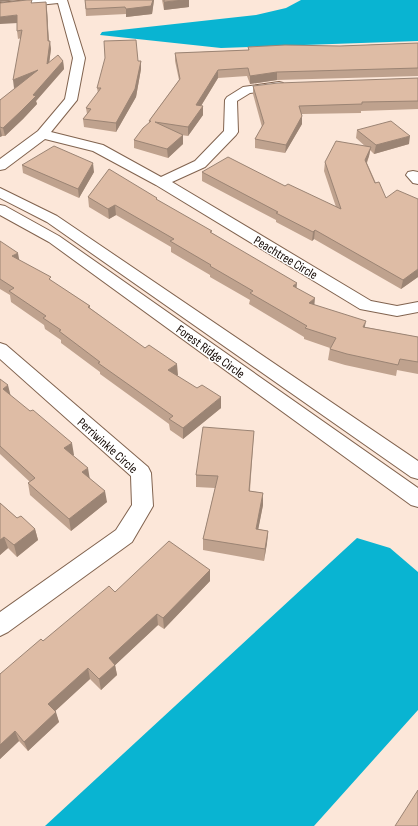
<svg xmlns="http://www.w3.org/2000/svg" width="418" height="826" font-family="'Sofia Sans Condensed',sans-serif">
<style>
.water{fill:#09b4d2}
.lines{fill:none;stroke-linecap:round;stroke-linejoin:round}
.minor-casing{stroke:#81634f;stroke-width:2}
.minor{fill:#fff;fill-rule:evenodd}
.wall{fill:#bfa28e}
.shaded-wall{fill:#9b8474}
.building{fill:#debca5;stroke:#9b8474}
.labels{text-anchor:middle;stroke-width:3;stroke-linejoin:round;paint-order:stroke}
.street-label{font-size:13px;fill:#130803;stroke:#fff}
</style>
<rect width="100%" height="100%" fill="#fce7d9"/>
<path class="water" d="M301,0H418V41L221,48L100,35L102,32L256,15L286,8Z
M357,538L390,548L418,572V710L314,826H45Z"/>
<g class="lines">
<defs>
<path id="minor" d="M29,0H67L85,58L77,100L51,132L103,145L161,177L195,161L224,131L225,100L227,97L243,87L279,82L283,83L285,86L283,89L250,93L237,101L238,132L236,135L205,167L172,182L371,301L397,306L418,302V312L397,316L360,309L156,185L93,151L45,139L5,169L0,170V159L38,131L65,99L73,58L58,3L0,9V3Z
M413,171L418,172V184L413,183L406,175L408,172Z
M0,188L57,216L418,461V479L411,477L47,222L0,198Z
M0,205L5,206L59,236L418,488V507L411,505L49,242L0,215Z
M0,343L6,345L148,467L151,473L153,506L132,542L8,632L0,636V612L116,530L132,505L131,476L0,359Z"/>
</defs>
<use href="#minor" class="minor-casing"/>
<use href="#minor" class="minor"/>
</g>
<path class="wall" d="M32,0V3L46,2L47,10L49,41L51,49L49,62L63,61L64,69L36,101L37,104L23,119L5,136H2L0,137V100L16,88H14L21,38L18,39L17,31Z
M85,0H154L152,14L126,17V14L86,16Z
M162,0H189V7L164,10Z
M418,43V76L277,80L250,84L247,76L218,78L201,106L203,115L188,136L181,135L183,144L168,158L134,148V140L149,123V121L179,80L175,61V53L248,50V47L340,46Z
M138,61H141V69L136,97L116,132L84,127L83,119L87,114L86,108L98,93L97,88Z
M418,78V109L361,111V113L302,114V124L285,153L255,148V139L262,127L253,94V86Z
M357,130L409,144L374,154L370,150L369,156L367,163L418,277L401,289L314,239L312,241L276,222V220L202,181V172L285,186L336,207L324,171L325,162L366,147L356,138Z
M22,165L94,172L79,198L23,173Z
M88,197L157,198V200L212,233L297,288L314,305L365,327L418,337V374L397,370L396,376L345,365L328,360L330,348L304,339V337L249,304L250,300L210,277V275L171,252V247L116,215L109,219L89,207Z
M0,241L19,260L90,306V308L178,375L177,376L221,408L183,439L170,430L169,424L100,374V372L61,343V340L45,329L44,325L11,302L10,295L0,289Z
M0,379L10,395L74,455H73L107,502L71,531L30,495L28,483L30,482L0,454Z
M254,431L250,491L263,493V505L258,529L268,531L267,543L264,561L203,550V539L215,488L196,487V475Z
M0,503L17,518L35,529L38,540L17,557L8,548L0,555Z
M210,570V581L164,629L158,625L115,665L117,675L101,690L90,679L55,711L59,722L28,751L19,741L0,759V674L43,641L115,592Z"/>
<path class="shaded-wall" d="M0,0H17L0,2Z
M153,0H154L152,14L126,17V9Z
M184,0H189V7L164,10V2Z
M46,2L47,10L49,47L50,41L51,49L48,72L47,64L48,41Z
M17,15L18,23L0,24V17Z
M63,61L64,69L36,101L37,104L23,119L5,136L3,128Z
M141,61V69L136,97L116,132V123Z
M38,70L40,78L14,88L13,80Z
M218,70V78L196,114V105Z
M277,72V80L250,84V76Z
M203,106V115L188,136V127Z
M302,116V124L285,153L286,145Z
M0,127L2,136L0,137Z
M183,135V144L168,158L167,149Z
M410,136L409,144L374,154L376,145Z
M371,147L369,156L364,169L365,160Z
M93,163L94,172L79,198L78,189Z
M115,205L116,215L109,219L108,209Z
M315,230L314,239L312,241L313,232Z
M18,253L20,264L12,256Z
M418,269V277L401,289L403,280Z
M297,283L296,294L293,286Z
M315,298L314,309L309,303Z
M366,321L364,331L363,327Z
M177,364L178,375L169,382L168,370Z
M8,385L11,397L3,389Z
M221,397V408L183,439V428Z
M72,443L74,455L66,460L64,448Z
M88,468L90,480L82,472Z
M105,491L107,502L71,531L69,519Z
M263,493V505L256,541V529Z
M35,529L38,540L17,557L14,545Z
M268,531L267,543L264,561L265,549Z
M4,537L8,548L0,555V540Z
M210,570V581L164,629L163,618Z
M157,614L158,625L111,669L109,658Z
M115,665L117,675L101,690L99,679Z
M88,668L90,679L52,714L48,704Z
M56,712L59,722L28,751L24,742Z
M15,731L19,741L0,759V745Z"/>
<path class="building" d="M27,0H32L31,3L46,2L48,41H50L47,64L58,55L63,61L33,95L36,96L21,111L3,128L0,127V100L38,70L13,80L22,30L17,31V15L0,17V3Z
M85,0H153L151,6L126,9L125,7L86,9Z
M164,0H184L164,2Z
M136,40L138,61H141L135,89L116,123L83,119L91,109L86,108L101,88H97L105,58L104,41Z
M418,43V68L277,72L250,76L248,68L218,70L196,105L203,106L188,127L155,122L183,135L167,149L134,140L143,128L151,121H149L180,79L175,53L249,50L248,47L285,45L340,46Z
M418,78V101L362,102V104L299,106L302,116L286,145L255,139L264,123L253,86L278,83Z
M391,121L410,136L376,145L357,130Z
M336,141L371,147L365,160L375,183L379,182L386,198L397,190L418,199V269L403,280L315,230L313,232L276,213L278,212L202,172L228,157L285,186L288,184L341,209L325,162Z
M54,146L93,163L78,189L22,165Z
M109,169L157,198L156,199L212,231L210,232L297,283L293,286L315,298L309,303L366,321L363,327L418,337V362L400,359L398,365L347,354L330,349L336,338L305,328L307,326L250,293L253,291L210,266L211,265L170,241L174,239L115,205L108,209L88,197Z
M0,241L18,253L12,256L51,277L49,279L90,306L88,307L145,348L149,345L177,364L168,370L197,388L202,385L221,397L183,428L169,419L173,416L98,363L100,362L59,331L61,330L43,318L46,316L9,291L14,288L0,279Z
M0,379L8,385L3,389L30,411L33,410L72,443L64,448L88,468L82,472L105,491L69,519L28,483L35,478L0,446Z
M203,427L254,431L249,491L263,493L256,529L268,531L265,549L203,539L218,476L196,475Z
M0,503L17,518L21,516L35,529L14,545L4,537L0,540Z
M169,541L210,570L163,618L157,614L109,658L115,665L99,679L88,668L48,704L56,712L24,742L15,731L0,745V674L41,639L43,641L109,586L115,592Z
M418,790V826H395Z"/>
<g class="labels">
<g class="street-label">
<text transform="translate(286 257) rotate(31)" y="5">Peachtree Circle</text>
<text transform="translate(211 351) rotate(36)" y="5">Forest Ridge Circle</text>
<text transform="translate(108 445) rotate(42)" y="5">Perriwinkle Circle</text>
</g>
</g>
</svg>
